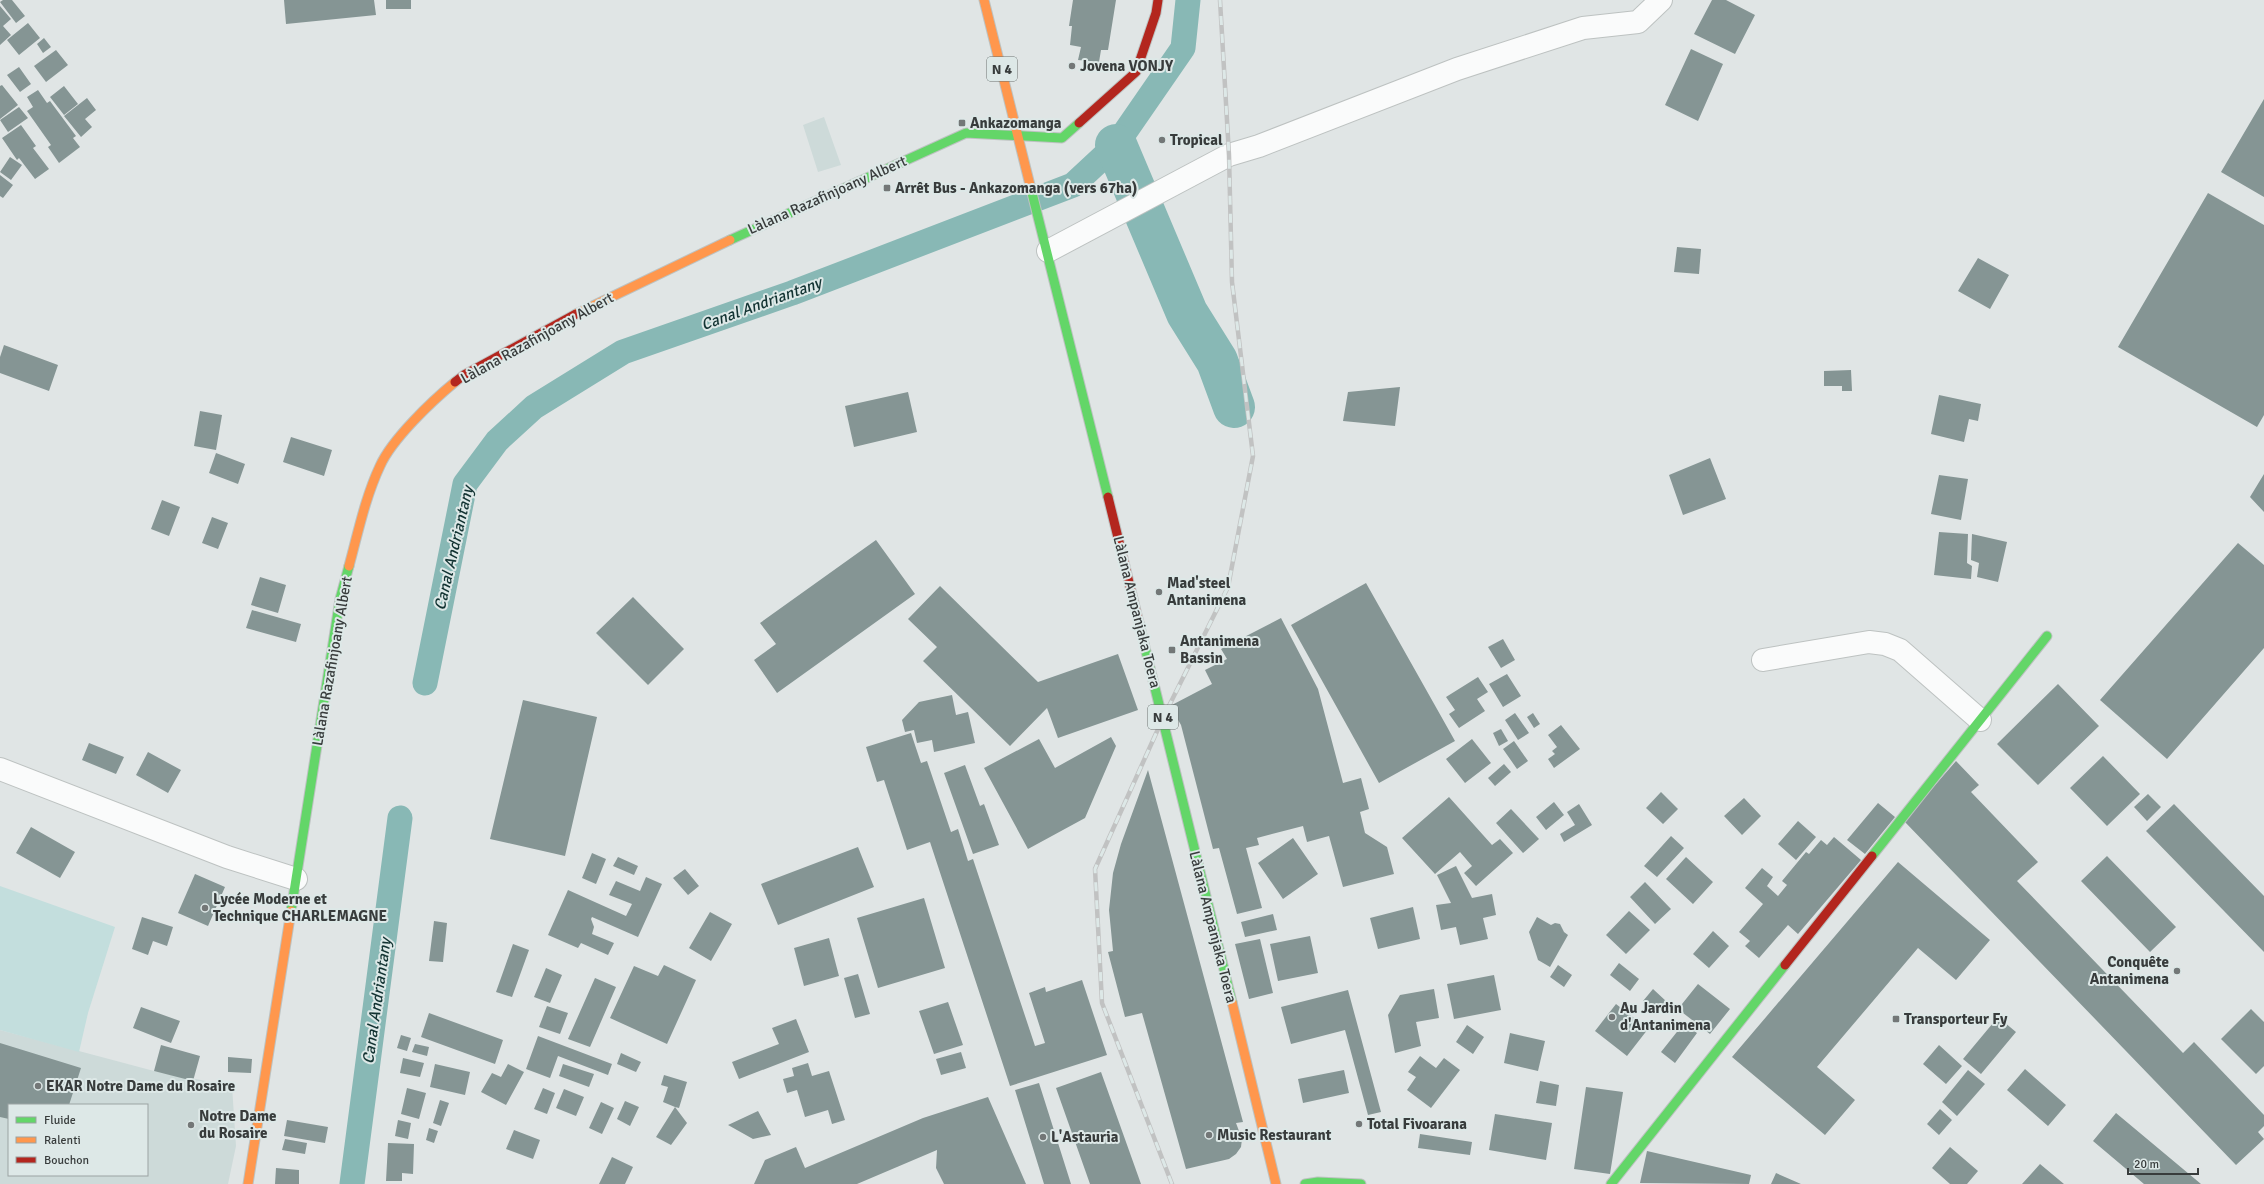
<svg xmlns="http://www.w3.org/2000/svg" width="2264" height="1184" font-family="Signika,sans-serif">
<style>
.built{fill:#cddad9;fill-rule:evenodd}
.green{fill:#c3dedd}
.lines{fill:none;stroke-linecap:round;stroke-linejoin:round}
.canal{stroke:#88b8b5;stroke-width:25}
.river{stroke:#88b8b5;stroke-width:42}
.building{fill:#859594}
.street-casing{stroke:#bdc2c1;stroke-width:24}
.fast-casing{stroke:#bdc2c1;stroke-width:11}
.slow-casing{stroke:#bdc2c1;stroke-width:11}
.jam-casing{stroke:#bdc2c1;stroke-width:11}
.street{stroke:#fafbfb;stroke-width:22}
.fast{stroke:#63d668;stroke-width:9}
.slow{stroke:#ff974d;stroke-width:9}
.jam{stroke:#b3261e;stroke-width:9}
.rail-casing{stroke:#c1c2c2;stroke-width:4.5}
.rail{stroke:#dde8e7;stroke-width:3;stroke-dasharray:9;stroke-linecap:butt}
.poi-dot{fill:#737777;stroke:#dde8e7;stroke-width:1.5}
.labels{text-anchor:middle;stroke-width:4;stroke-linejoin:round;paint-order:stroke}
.shield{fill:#dde8e7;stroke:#6a706f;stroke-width:1}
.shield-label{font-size:14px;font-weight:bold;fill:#383c3c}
.poi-label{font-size:15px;font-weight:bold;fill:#383c3c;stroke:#dde8e7;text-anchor:start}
.street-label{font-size:15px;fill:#383c3c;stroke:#dde8e7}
.water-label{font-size:16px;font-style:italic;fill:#123332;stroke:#dde8e7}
</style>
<rect width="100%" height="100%" fill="#e0e5e5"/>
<path class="built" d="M824,117L841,165L818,172L803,125Z
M0,1030L154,1071L232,1086L236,1146L228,1184H0ZM9,1105H147V1175H9Z"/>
<path class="green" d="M0,886L115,927L88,1013L79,1052L0,1030Z"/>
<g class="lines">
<path class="canal" d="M425,683L465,484L497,441L534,407L623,352L792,293L1073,185L1116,145L1183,48L1188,0
M352,1184L400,818"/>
<path class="river" d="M1116,145L1187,313L1217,361L1234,407"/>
</g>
<path class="building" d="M3,0H12L25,16L16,23L0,2Z
M284,0H374L376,15L286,24Z
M386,0H411V9H386Z
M1073,0H1116L1108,50H1101L1099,62L1078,60L1081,47L1070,45L1072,26H1069Z
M1712,0H1726L1755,15L1735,54L1694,34Z
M0,6L11,19L3,26L11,35L0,45Z
M28,23L40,38L19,55L7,40Z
M44,38L51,47L43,53L37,44Z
M1691,49L1723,64L1698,121L1665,105Z
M56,50L68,65L46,82L34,66Z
M19,67L31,84L20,92L7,75Z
M2,85L18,105L0,119V86Z
M64,86L78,104L64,115L50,97Z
M38,90L47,103L50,101L76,136L73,138L80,147L59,163L48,147L51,145L27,111L33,107L27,97Z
M87,98L96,110L85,119L92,127L81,137L64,116Z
M2264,99V197L2221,172Z
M19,107L28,118L8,132L0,120Z
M21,125L36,146L33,148L49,169L35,179L19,158L17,160L2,138Z
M10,157L22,165L11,180L0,172Z
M0,175L13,185L3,198L0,196Z
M2208,193L2264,225V415L2257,427L2118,347Z
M1677,247L1701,249L1699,274L1674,272Z
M1978,258L2009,275L1990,309L1958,291Z
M4,345L58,365L49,391L0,373V357Z
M1851,370L1852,391H1842V386H1824V371Z
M1400,387L1395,426L1343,421L1348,392Z
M908,392L917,432L854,447L845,406Z
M1939,395L1981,404L1978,421L1969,419L1964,442L1931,434Z
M200,411L222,415L216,450L194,446Z
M291,437L332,450L324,476L283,462Z
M216,453L245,464L238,484L209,473Z
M1710,458L1726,499L1683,515L1669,475Z
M2264,474V512L2250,497Z
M1939,475L1968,479L1961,520L1931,514Z
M162,500L180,507L169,536L151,529Z
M212,517L228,523L218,549L202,543Z
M1939,532L1968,534L1967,563L1972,566L1971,579L1934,575Z
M1972,534L2007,542L1998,582L1977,577L1979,563L1971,560Z
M876,540L915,594L777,693L754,660L776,644L760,623Z
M2238,543L2264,565V648L2167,759L2100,700Z
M260,577L286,585L278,613L251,605Z
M1366,583L1455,741L1379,783L1291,625Z
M940,586L1038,682L1118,654L1138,710L1058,738L1047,708L1010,746L923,661L937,647L908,619Z
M633,597L684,649L648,685L596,633Z
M252,610L301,624L296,642L246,628Z
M1281,618L1318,689L1343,783L1361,778L1369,809L1360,812L1365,833L1387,847L1394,874L1343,887L1329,836L1307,842L1303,826L1257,838L1259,845L1246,848L1262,908L1237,914L1219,848L1213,849L1181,725L1170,706L1212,684L1205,670L1227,659L1221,649Z
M1503,639L1515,660L1501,668L1488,647Z
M1507,674L1521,696L1503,707L1489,684Z
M1478,677L1488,692L1477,699L1485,711L1459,728L1449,714L1455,710L1446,697Z
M2058,684L2099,726L2038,785L1997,744Z
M952,695L956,715L968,712L975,743L934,752L932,740L917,743L914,730L905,732L902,720L919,702Z
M523,700L597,717L565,856L490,839Z
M1515,713L1529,733L1518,740L1505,720Z
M1533,713L1540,724L1534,728L1527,717Z
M1561,725L1580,749L1554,768L1548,759L1555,754L1552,751L1557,747L1548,735Z
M1501,729L1508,741L1499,746L1493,733Z
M911,733L921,763L927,761L951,832L958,829L968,861L973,859L1035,1046L1045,1043L1029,993L1045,987L1046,992L1082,980L1107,1055L1010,1086L930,842L907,850L884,780L877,782L866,747Z
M1111,737L1116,746L1085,818L1028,849L984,768L1039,739L1055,768Z
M1472,739L1491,763L1465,783L1446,759Z
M1514,741L1528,761L1517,769L1503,749Z
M89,743L124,757L116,774L82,760Z
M148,752L181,770L168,793L136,775Z
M2103,756L2140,794L2107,826L2070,788Z
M1956,761L1979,785L1971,792L2038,862L2017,881L2183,1053L2194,1042L2264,1115V1126L2258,1132L2264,1139L2236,1165L1904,821Z
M1504,764L1511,772L1495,786L1488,778Z
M965,765L980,806L984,804L999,845L973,854L944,773Z
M1148,770L1243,1122L1236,1123L1242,1139L1241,1147L1236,1154L1229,1159L1186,1169L1142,1013L1125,1017L1108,952L1113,951L1109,910L1113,873L1121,844Z
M1661,792L1678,809L1663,824L1646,808Z
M2148,794L2161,807L2147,821L2134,807Z
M1449,797L1492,845L1500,839L1513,853L1476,886L1464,873L1472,866L1460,852L1435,874L1402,838Z
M1744,798L1761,816L1742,835L1724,816Z
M1554,802L1564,815L1546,830L1536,817Z
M1878,803L1895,817L1865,854L1847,840Z
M1579,804L1592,825L1564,842L1560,834L1575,825L1567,812Z
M2174,804L2264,896V952L2146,831Z
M1511,809L1539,839L1523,853L1496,823Z
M1798,821L1816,837L1796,860L1778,844Z
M31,827L75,852L60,878L16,853Z
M1671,836L1684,848L1657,877L1644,866Z
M1834,837L1861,860L1798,934L1788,925L1759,958L1745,946L1750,941L1739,932L1763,904L1745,888L1762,868L1773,877L1767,886L1778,896L1787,885L1782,881L1806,852L1809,854L1821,840L1827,845Z
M1293,838L1318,874L1283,899L1258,863Z
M858,847L874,887L778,925L761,884Z
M592,853L606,859L596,884L582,878Z
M2107,856L2176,927L2150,952L2081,881Z
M618,857L638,866L634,875L613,866Z
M1686,857L1713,882L1693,904L1666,879Z
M1898,862L1990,940L1956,980L1918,948L1817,1067L1855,1100L1825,1135L1732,1057Z
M1456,866L1472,898L1492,894L1496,915L1483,918L1488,939L1460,945L1456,927L1441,930L1436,905L1451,903L1437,875Z
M685,869L699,886L688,895L673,878Z
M195,874L225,887L208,926L178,913Z
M646,877L662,884L638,937L592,917L591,919L594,927L592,934L614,943L608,955L581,943L578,948L548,935L568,890L626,916L632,904L609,895L616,881L640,891Z
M1645,882L1671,909L1655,924L1630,897Z
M924,898L945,968L878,988L857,918Z
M1413,907L1420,939L1378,949L1370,918Z
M1629,911L1650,930L1626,954L1606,935Z
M710,912L732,924L711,961L689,948Z
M1273,914L1277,930L1245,937L1241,922Z
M142,917L173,927L167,946L153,941L148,955L132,949Z
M1537,917L1551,925L1555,923L1560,924L1564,932L1568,935L1550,967L1538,960L1529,932Z
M434,921L447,923L443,962L429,961Z
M1713,931L1729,946L1709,968L1693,954Z
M1310,936L1318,973L1278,981L1270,944Z
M829,938L839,976L804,986L794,948Z
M1260,939L1273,993L1249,999L1235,944Z
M513,944L529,950L512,997L496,992Z
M1619,963L1639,979L1630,991L1610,975Z
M664,965L696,980L667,1044L610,1018L634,966L658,976Z
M1558,965L1572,975L1564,987L1550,977Z
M546,968L562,975L550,1003L534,997Z
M858,974L870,1014L855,1018L844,978Z
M1494,975L1501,1010L1454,1019L1447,984Z
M595,978L616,987L590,1047L568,1039Z
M1698,984L1730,1009L1710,1034L1678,1009Z
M1434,989L1439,1018L1416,1022L1421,1046L1395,1053L1388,1015L1400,995Z
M1653,989L1667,1002L1658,1013L1643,1001Z
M1348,990L1381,1112L1368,1115L1345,1030L1291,1044L1281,1007Z
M948,1002L963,1045L934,1054L919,1011Z
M1616,1004L1648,1029L1627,1056L1595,1031Z
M547,1006L568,1013L560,1034L539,1027Z
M141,1007L180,1021L171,1043L133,1028Z
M2251,1009L2264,1022V1066L2256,1074L2221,1039Z
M429,1013L503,1040L495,1064L421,1037Z
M1998,1017L2016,1032L1981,1074L1963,1059Z
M796,1019L809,1052L739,1079L732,1062L779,1044L772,1028Z
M1684,1023L1697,1033L1675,1063L1661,1052Z
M1467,1025L1484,1037L1473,1054L1456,1042Z
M1510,1033L1545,1041L1538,1071L1504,1063Z
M401,1035L411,1038L407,1051L397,1048Z
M538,1036L612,1064L608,1075L558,1056L550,1078L526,1069Z
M0,1043L81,1068L69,1105H9V1119L0,1117Z
M415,1044L429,1047L427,1056L412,1052Z
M161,1045L200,1056L193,1081L154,1071Z
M1939,1045L1962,1066L1946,1084L1923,1064Z
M961,1052L966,1068L941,1075L936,1059Z
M621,1053L641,1062L636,1072L617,1064Z
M1420,1056L1436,1068L1444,1058L1460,1070L1431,1108L1407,1090L1416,1077L1408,1072Z
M228,1057L252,1059L251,1073L228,1072Z
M403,1058L424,1063L420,1077L400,1073Z
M808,1063L812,1076L829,1071L845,1120L832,1124L828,1110L805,1117L797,1090L787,1093L783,1079L794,1076L792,1068Z
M435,1064L470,1072L465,1095L430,1087Z
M508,1064L524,1072L506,1105L481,1092L492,1073L501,1077Z
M563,1064L594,1074L589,1087L559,1076Z
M2025,1069L2066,1105L2048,1126L2007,1090Z
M1344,1070L1349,1093L1303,1103L1298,1079Z
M1968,1070L1985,1084L1957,1116L1942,1102Z
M1101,1072L1141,1184H1090L1056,1088Z
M664,1075L687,1082L679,1108L675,1107L687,1123L671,1145L656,1137L675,1107L663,1102L668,1087L661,1085Z
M1540,1081L1559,1085L1556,1106L1536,1103Z
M1039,1083L1071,1184H1044L1015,1090Z
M1586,1087L1623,1092L1610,1174L1574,1169Z
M407,1088L426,1093L419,1119L401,1114Z
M543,1088L555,1093L547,1114L534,1109Z
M564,1089L584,1097L576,1116L556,1108Z
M988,1097L1026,1184H944L936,1168L937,1150L857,1184H754L765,1160L796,1147L805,1168L923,1118Z
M440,1100L449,1103L441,1126L433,1123Z
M625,1101L639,1107L630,1126L617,1119Z
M601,1102L614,1108L602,1134L589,1128Z
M1940,1109L1952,1120L1939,1135L1927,1124Z
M758,1111L771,1135L753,1139L728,1125Z
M2116,1113L2201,1184H2144L2093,1141Z
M1495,1114L1552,1123L1546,1160L1489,1150Z
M287,1120L328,1127L325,1143L284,1136Z
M398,1120L411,1123L408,1139L395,1136Z
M429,1128L438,1131L434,1143L426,1140Z
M514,1130L540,1140L533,1159L506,1149Z
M1420,1134L1472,1142L1470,1155L1418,1148Z
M285,1139L307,1143L305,1154L282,1150Z
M388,1143L414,1144L413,1174L402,1173V1181H386Z
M1950,1147L1978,1171L1967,1184H1950L1932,1168Z
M1647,1151L1751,1175L1749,1184L1640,1183Z
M612,1157L633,1167L625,1184H599Z
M2040,1164L2064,1184H2022Z
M276,1168L299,1170V1184H275Z
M1776,1173L1801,1184H1771Z"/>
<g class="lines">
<defs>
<path id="street" d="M1048,251L1229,155L1259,146L1457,69L1583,28L1638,22L1661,0
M1763,660L1869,642L1885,644L1900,650L1980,720
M0,769L227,857L296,879"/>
<path id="fast" d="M1030,185L1108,497
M730,240L966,133L1062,138L1079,123
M1139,623L1232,1002
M1872,856L2047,636
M291,911L340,599L349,566
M1305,1184L1318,1182L1361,1184
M1611,1184L1785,965"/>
<path id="slow" d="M984,0L1030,185
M576,314L730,240
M349,566C358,533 365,498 380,466C392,439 432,401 455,382
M1232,1002L1276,1184
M248,1184L291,911"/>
<path id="jam" d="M1079,123L1136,72L1156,13L1158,0
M455,382L464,375L576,314
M1108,497L1139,623
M1785,965L1872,856"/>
</defs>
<use href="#street" class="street-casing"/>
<use href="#fast" class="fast-casing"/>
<use href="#slow" class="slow-casing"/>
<use href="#jam" class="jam-casing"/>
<use href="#street" class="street"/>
<use href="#fast" class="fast"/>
<use href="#slow" class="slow"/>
<use href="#jam" class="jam"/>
<defs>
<path id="rail" d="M1172,1184L1102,1003L1095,869L1163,718L1228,587L1253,456L1232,282L1229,155L1220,0"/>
</defs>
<use href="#rail" class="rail-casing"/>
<use href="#rail" class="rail"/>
</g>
<g class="poi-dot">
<circle cx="1072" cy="66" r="4"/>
<rect x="958" y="119" width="8" height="8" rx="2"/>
<circle cx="1162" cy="140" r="4"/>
<rect x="883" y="184" width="8" height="8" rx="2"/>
<circle cx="1159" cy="592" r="4"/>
<rect x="1168" y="646" width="8" height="8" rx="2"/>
<circle cx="205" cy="908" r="4"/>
<circle cx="2177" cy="971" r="4"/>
<circle cx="1612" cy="1017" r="4"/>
<rect x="1892" y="1015" width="8" height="8" rx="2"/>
<circle cx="38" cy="1086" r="4"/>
<circle cx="1359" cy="1124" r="4"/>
<circle cx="191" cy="1125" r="4"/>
<circle cx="1209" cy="1135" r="4"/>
<circle cx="1043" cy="1137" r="4"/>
</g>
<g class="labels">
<g class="shield">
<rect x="987" y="57" width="30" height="24" rx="3"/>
<rect x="1148" y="705" width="30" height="24" rx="3"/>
</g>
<g class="shield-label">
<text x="1002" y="74">N 4</text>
<text x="1163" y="722">N 4</text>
</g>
<g class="poi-label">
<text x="1080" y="71">Jovena VONJY</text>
<text x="970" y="128">Ankazomanga</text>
<text x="1170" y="145">Tropical</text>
<text x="895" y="193">Arrêt Bus - Ankazomanga (vers 67ha)</text>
<text x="1167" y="588">Mad'steel<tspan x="1167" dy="17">Antanimena</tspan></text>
<text x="1180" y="646">Antanimena<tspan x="1180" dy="17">Bassin</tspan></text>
<text x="213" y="904">Lycée Moderne et<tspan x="213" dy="17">Technique CHARLEMAGNE</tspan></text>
<text x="2169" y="967" text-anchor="end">Conquête<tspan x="2169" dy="17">Antanimena</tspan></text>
<text x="1620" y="1013">Au Jardin<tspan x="1620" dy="17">d'Antanimena</tspan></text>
<text x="1904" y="1024">Transporteur Fy</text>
<text x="46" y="1091">EKAR Notre Dame du Rosaire</text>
<text x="199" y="1121">Notre Dame<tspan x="199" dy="17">du Rosaire</tspan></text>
<text x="1367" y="1129">Total Fivoarana</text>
<text x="1217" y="1140">Music Restaurant</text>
<text x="1051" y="1142">L'Astauria</text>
</g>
<g class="street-label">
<text transform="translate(827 195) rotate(-24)" y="5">Làlana Razafinjoany Albert</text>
<text transform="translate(537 338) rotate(-29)" y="5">Làlana Razafinjoany Albert</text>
<text transform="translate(1137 612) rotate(76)" y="5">Làlana Ampanjaka Toera</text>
<text transform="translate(332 661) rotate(-80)" y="5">Làlana Razafinjoany Albert</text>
<text transform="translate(1213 927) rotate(76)" y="5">Làlana Ampanjaka Toera</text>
</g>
<g class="water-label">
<text transform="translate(761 303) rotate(-20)" y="6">Canal Andriantany</text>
<text transform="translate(453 548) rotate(-77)" y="6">Canal Andriantany</text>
<text transform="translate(376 1001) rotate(-82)" y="6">Canal Andriantany</text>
</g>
</g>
<rect x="8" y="1104" width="140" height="72" fill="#dde8e7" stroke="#9ba3a3"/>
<rect x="16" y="1117" width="20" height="6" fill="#63d668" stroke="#9ba3a3"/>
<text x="44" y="1124" font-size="12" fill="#383c3c">Fluide</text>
<rect x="16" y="1137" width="20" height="6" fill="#ff974d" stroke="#9ba3a3"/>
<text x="44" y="1144" font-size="12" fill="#383c3c">Ralenti</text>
<rect x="16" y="1157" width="20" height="6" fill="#b3261e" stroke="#9ba3a3"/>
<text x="44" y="1164" font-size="12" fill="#383c3c">Bouchon</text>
<path d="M2128 1168v6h70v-6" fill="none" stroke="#383c3c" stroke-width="2"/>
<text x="2134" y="1168" font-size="12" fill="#383c3c" stroke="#dde8e7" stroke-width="3" paint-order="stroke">20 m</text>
</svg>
